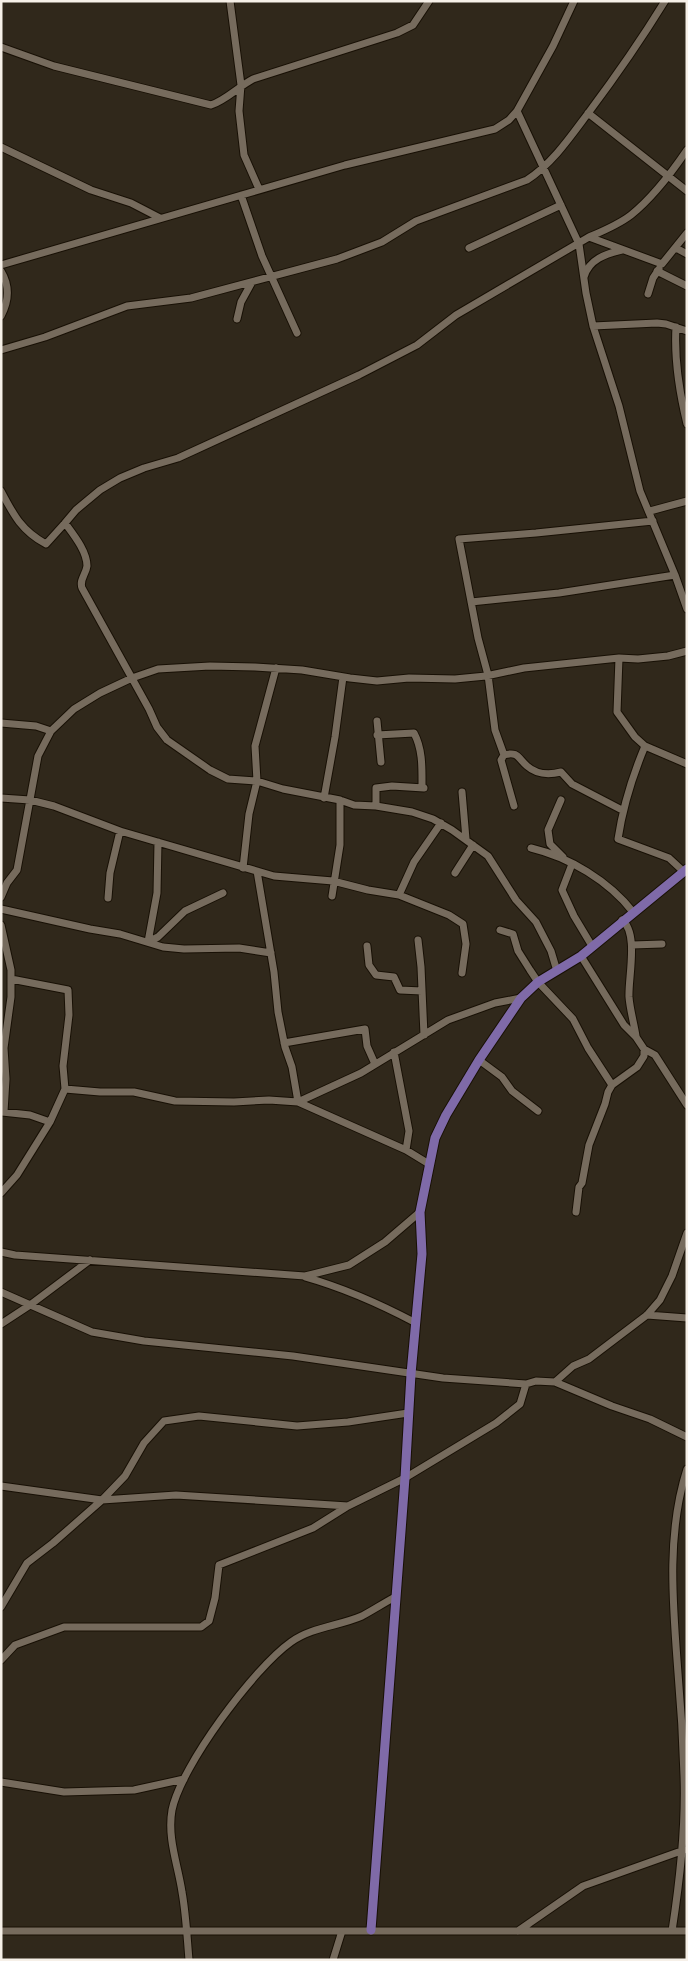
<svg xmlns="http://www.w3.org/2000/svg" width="688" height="1961" font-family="Manrope,sans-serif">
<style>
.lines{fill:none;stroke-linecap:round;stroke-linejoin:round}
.minor-casing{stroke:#181005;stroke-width:9}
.major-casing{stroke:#181005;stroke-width:11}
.minor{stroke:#766b5d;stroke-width:7}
.major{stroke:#7f6aa8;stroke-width:9}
</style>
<rect width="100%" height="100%" fill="#30281b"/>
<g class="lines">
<defs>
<path id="minor" d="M230,1L241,85L239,111L244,155L259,189
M1,47L54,66L211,105C226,100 238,87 253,79L397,33L413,25L429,1
M517,111L579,244L586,293L593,326L619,406L640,491L675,575L687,609
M588,113L687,191
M1,147L91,190L131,203L160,218
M241,195L262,256L297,333
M589,237L662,264L687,233
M469,248L561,205
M676,248L687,254
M1,265L345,165L495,129L509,120L517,111L553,46L574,1
M1,271C10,286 9,301 1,316
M657,271L687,286
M584,277C589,259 606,254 622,250
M648,294L653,278L659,269
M237,319L241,302L252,282
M593,326L657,323L666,324L687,331
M676,327C674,360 679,391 687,424
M1,350L45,337L127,306L191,298L337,259L382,242L416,221L527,180C553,163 571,136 589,112C616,76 641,40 665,1
M1,491C14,516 22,531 46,544L65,523C73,534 87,551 87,566C86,574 79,580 82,588L149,709L157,727L167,740L210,770L228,779L257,781L283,789L340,800L354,805L376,806L412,812L433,819L452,830L488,856L516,900L536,922L551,951L557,971
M650,511L687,501
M65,523L76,510L100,490L120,478L144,468L178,458L359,375L417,345L456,315L589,237C603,231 618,225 631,215C651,199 672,172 687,150
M471,602L559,593L675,575
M619,658L617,712L635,737L645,746L687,764
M377,721L381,762
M1,723L36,726L51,731
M377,735L414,733C423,750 422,769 422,788
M645,746C632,777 623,806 618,839L669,858L683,871
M504,755C518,751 518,758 527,766C536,774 549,775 561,772L572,784L622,810
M462,792L466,839
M1,798L30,800L54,806L120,831L274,876L333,881L368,890L399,895L449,915L463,924L466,944L462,973
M324,798L335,737L343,677
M561,800L548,830L550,844L563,857
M376,806V788L392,786L424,788
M514,806L501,760L504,755L495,730L488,675L478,638L459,539L536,533L653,521
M531,848C569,857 609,881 633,912
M572,864L562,890L574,916L592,946
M243,868L249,814L257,781L255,746L276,668
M257,871L274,972L278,1012L285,1047L292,1067L298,1102L361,1073L448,1020L495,1003L521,998
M455,873L473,845
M399,895L414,862L441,823
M332,896L340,845V800
M1,897L7,883L17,870L38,756L51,731L74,709L100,693L132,678L158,669L210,666L255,667L302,670L350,678L377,681L409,678L455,679L486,676L524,668L619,658L638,659L668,656L687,651
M108,898L110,873L120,831
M1,909L90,929L120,934L163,947L184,949L239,948L271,953
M622,920C639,933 628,978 629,997C630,1010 634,1023 636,1036
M1,925L11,970V997L4,1048L6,1079L4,1112
M500,930L513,934L518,951L530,970L538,982L573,1019L588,1048L612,1085
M418,940L421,967L424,1035
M148,942L157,893L158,842
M148,942L158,937L185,911L223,893
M632,945L662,944
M367,946L369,965L376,975L394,977L400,990L422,991
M581,956L624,1025L636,1037L644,1049L655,1055L687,1105
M284,1043L365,1029L367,1046L375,1064
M394,1052L409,1131L406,1150
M479,1060L502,1077L512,1091L538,1111
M65,1089L100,1092H134L175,1101L234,1102L269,1100L298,1102L406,1150L429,1164
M2,1112L30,1115L50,1122
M1,1193L17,1175L50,1122L65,1089L63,1066L69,1015L68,990L11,979
M576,1212L579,1187L582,1183L589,1145L605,1104L608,1092L612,1085L637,1067L644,1056V1049
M1,1252L15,1255L305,1276L349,1265L385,1242L420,1212
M305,1277C344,1288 380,1304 416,1323
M1,1292L92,1332L144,1341L293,1356L443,1378L526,1384L536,1381L555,1382L573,1366L589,1359L647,1315L660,1300L672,1276L687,1233
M647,1315L687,1318
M1,1324L30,1305L90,1260
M555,1382L612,1406L650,1419L687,1437
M1,1486L102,1500L176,1495L348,1506
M1,1607L27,1563L53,1543L102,1500L125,1476L144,1443L164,1421L199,1416L297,1426L348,1422L408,1413
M1,1660L15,1645L64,1627H201L209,1621L215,1598L219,1565L313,1528L348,1506L405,1478L496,1423L520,1404L526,1384
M1,1782L64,1792L134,1790L184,1779
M1,1931H687
M518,1931L583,1886L684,1850
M672,1931C680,1879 686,1828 684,1775C683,1741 681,1707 678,1673C673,1606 666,1534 687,1469
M189,1960C187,1937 186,1914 182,1892C178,1865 167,1838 172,1810C181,1766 254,1668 291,1642C312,1627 339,1626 362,1616C373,1610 384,1603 395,1597
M333,1960L342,1931"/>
<path id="major" d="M371,1930L405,1478L411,1374L422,1254L420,1212L435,1138L446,1115L479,1060L521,998L538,982L581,956L687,869"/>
</defs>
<use href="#minor" class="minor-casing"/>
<use href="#major" class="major-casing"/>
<use href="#minor" class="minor"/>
<use href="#major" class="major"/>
</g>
<rect width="688" height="1961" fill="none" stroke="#f6f0e8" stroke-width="5"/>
</svg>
